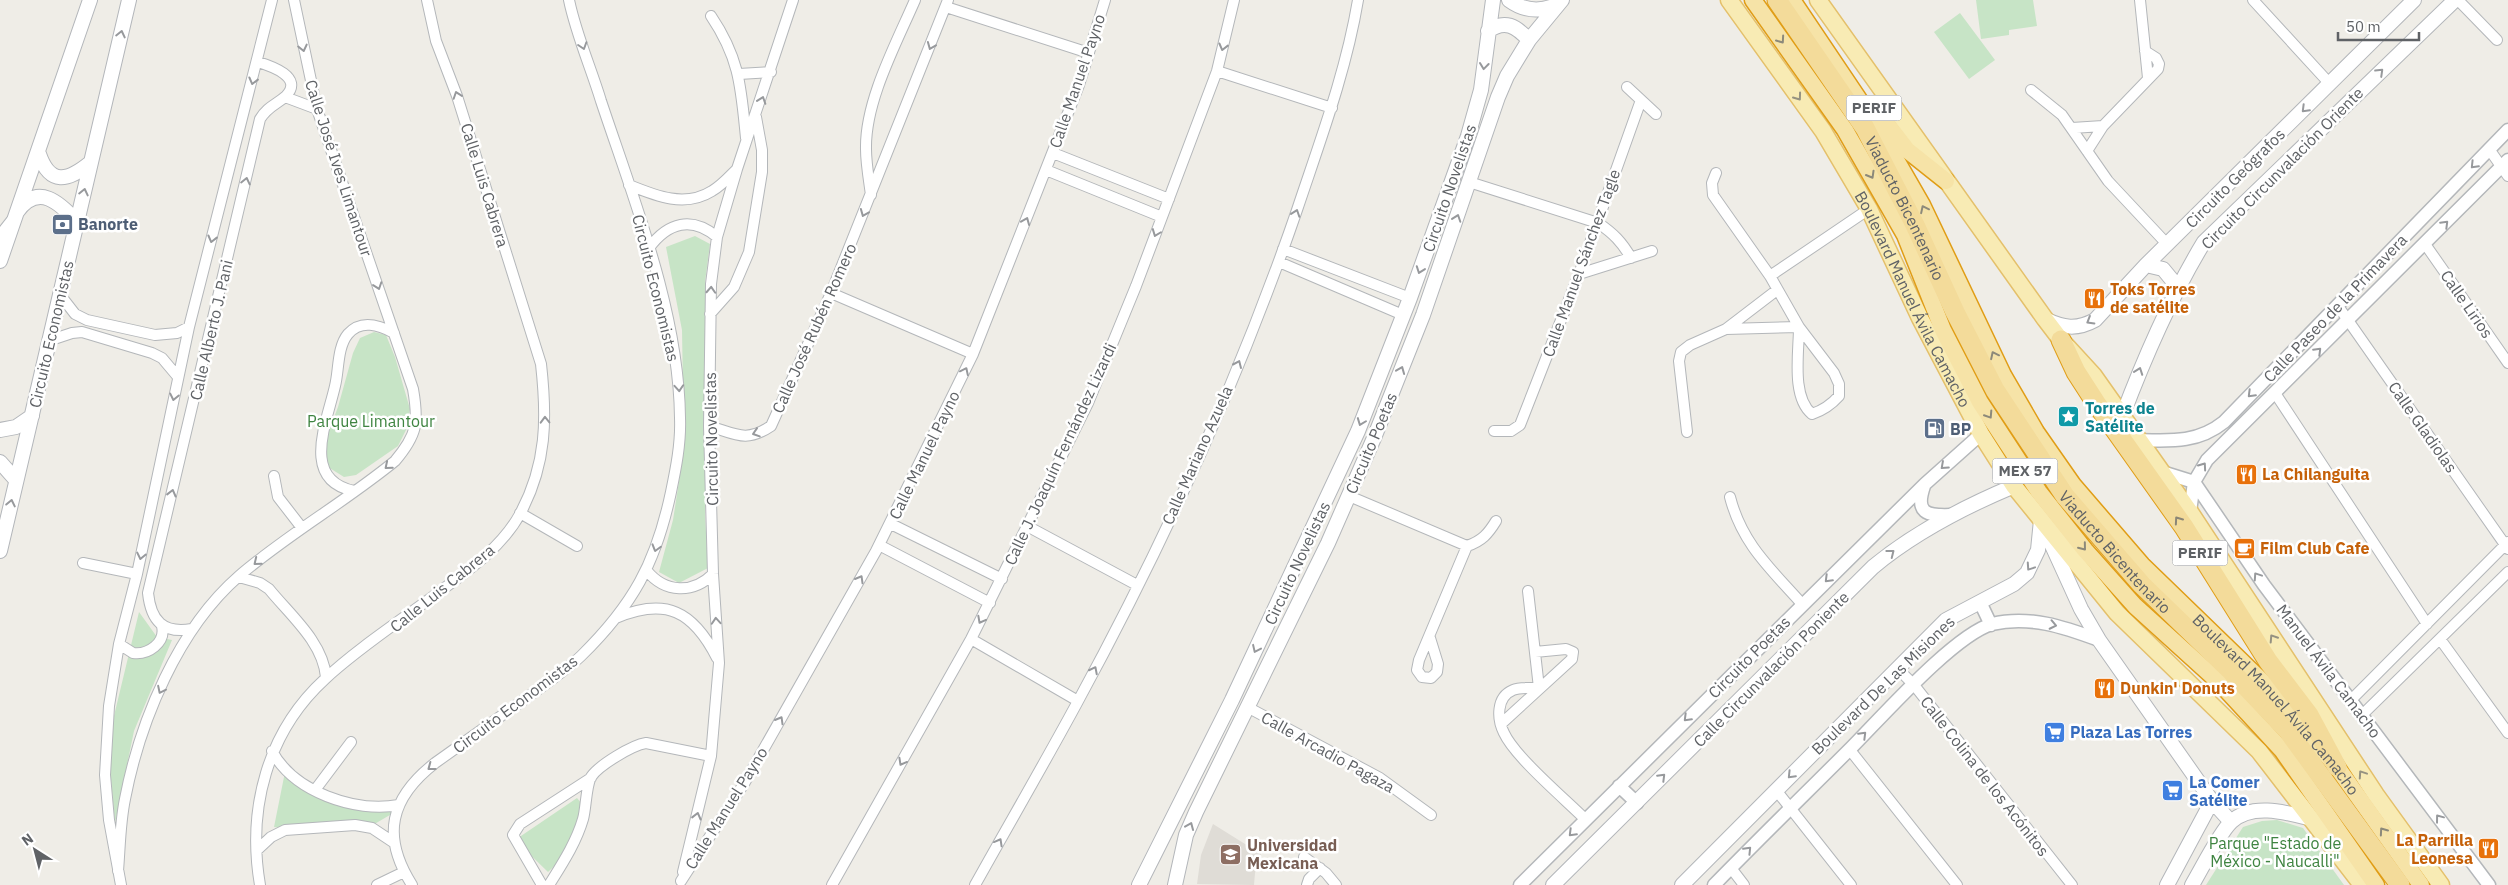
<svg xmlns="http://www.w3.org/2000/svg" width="2508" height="885" font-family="'IBM Plex Sans',sans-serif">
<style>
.education{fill:#dfdcd6}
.green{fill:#c7e4c6}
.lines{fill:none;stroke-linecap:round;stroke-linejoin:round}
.minor-casing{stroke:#b4b7ba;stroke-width:12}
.tertiary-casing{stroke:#b4b7ba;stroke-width:15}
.secondary-casing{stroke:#b3b6ba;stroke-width:16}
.primary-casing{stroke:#e4c06b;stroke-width:19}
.trunk-casing{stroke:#e09d16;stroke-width:19}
.motorway-casing{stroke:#e09d16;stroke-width:21}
.minor{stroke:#fff;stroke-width:10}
.tertiary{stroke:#fff;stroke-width:12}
.secondary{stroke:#fff;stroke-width:14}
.primary{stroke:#f8ebb4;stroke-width:16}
.trunk{stroke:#f6e3a7;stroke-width:16}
.motorway{stroke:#f3db9a;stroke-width:19}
.oneway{stroke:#97999c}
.oneway2{stroke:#8c897a}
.oneway3{stroke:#959281}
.oneway4{stroke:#8b8676}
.labels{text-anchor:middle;stroke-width:5;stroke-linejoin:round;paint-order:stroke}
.shield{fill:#fff;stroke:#8f9194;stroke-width:1}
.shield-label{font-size:15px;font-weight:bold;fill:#5f6266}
.street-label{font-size:16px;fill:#5f6266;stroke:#fff}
.service-label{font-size:16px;font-weight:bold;fill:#4e5e75;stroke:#fff;text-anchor:start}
.food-label{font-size:16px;font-weight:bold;fill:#c56008;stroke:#fff;text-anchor:start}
.culture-label{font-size:16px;font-weight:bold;fill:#0d838f;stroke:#fff;text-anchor:start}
.park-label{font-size:16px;fill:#3f8441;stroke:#fff}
.shop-label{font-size:16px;font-weight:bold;fill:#366cbe;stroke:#fff;text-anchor:start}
.education-label{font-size:16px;font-weight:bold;fill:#785e54;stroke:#fff;text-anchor:start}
</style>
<rect width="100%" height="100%" fill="#efede7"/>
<path class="education" d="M1213,824L1261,854L1255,873L1254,885L1197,884L1201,855Z"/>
<path class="green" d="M1976,0H2033L2037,26L2009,30V35L1981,39Z
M1960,13L1995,60L1969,79L1934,32Z
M695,236L710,244L705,282V515L708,568L679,583L659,572L673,520L684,449L682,330L666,247Z
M374,332L386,335L395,357L410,409L406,430L398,446L356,475L344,477L328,467L321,451L338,407L353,353L360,338Z
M139,612L157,637L172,640L134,731L115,823L110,769L113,720Z
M285,772L340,806L395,812L366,829L298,830L274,827Z
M577,798L582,804L579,822L567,854L548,872L515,840Z
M2277,820L2303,828L2344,885H2206L2243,827L2262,821Z"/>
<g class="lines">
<defs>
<path id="minor" d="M2140,0L2148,78
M2253,0L2330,84
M2458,0L2497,40
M946,7L1089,53
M711,16C740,59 741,88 746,138
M1217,71L1332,108
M739,74L771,72
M1627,87L1656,114
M2031,90L2062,115L2108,181L2167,244
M285,97L317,109
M2072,128L2103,126
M2489,149L2508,176
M2087,151L2103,126L2158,69L2159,64L2156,58L2145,51
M1053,153L1169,199
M1046,170L1162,217
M1716,173L1712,183L1713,195L1770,276L1799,327L1834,373L1839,384V396C1831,405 1824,410 1812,414C1791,397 1799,352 1799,327
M1469,182L1598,223C1613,233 1622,242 1631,258
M629,185C656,196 685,208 712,191C721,186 729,177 736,170
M871,195C869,180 866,164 866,149C865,101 896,44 915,0
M0,235L11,221
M2425,244L2508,363
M649,248C668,222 692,216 717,237
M1283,249L1410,298
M1279,262L1403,315
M1579,274L1652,251
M1770,276L1869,209
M831,293L973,354
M61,296L75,314L87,320L155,335L177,333L189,327
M2338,306L2508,549
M710,314L734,287L749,252L762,172V150L756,117
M1726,329L1777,290
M51,340L72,333L82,332L152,353L162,358L178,377
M2275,393L2427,624
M709,426C736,434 746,443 771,426L831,293L948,0
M1494,431H1511L1520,425L1579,274L1641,100
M1687,432L1679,361L1681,352L1690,345L1726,329L1799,327
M274,476L278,497L302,528
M354,491C300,480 327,422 335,386C339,371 337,347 348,334C361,319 379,325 394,333
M1349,496L1467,546C1482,541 1488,534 1496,521
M1730,497C1742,544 1771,569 1802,604
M520,513L577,546
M891,524L1002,579
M1027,526L1137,585
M879,545L990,603
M83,563L137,574
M647,571C665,593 693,594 713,574
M239,577L260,583L269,589C290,615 323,642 326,677
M1528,591L1539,688C1531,688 1520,687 1513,690C1496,697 1497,719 1504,733C1515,757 1565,799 1586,820
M616,618C666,597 693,611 717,658
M192,629C163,634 151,621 148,593L260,119C268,106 276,105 286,96C304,77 271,66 258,62
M1430,638L1438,664L1437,672L1431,678L1422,677L1417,670L1419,660L1467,546
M971,639L1078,701
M2440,639L2508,733
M119,644L133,653C148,655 166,643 162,626
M1897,668L1914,685L2072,885
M2351,700L2508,542
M1249,708L1380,778L1431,815
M2362,715L2508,572
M1501,724L1572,659L1573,652L1566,649L1535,652
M1850,750L1957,885
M272,751C294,792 355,813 399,805
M315,790L351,742
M1776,790L1851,885
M257,850L271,837L285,830L355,825L372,828L393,842
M1304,857L1326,873L1336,885
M1731,868L1744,885
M118,871C120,847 120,823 125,799C140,721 178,629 239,576C288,534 345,502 395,461C417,435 419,423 413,389L317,109L294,0
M683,872L711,756L719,663L713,574L709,426L711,284L717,237L737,169L793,0
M681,881L745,782L876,551L973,354L1079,85L1105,0
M121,885L109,820L105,775L109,706L119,644L137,574L189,327L272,0
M260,885C247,809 267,732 325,679C358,648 403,619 439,592C469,570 502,547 520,514C547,464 547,418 541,364L457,96L436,41L427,0
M377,885L404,872
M412,885C381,836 390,798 435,763C465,742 495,720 525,699C544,685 564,672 581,656C633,605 656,563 671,492C676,468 681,443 680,418C679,313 634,200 601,101C591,68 576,34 569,0
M542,885L513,835L520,824L591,778
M549,885C562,864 576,843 583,819C586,809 586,786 591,777C598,766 632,745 646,743L711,756
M832,885L971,639L1088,403L1136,286L1217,71L1234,0
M975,885C1009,824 1044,764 1077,703C1163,545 1239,379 1297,210C1320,141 1346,72 1358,0
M1307,885L1309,879L1320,868"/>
<path id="tertiary" d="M2139,440C2171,441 2198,443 2224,422L2508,130
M2162,472L2194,482L2264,585L2489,885
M1924,486C1915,513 1926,516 1951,515
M2190,512L2194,482L2207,460L2508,160
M1980,602L1991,625
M1619,786L1637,803
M1520,885L1925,484L1981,434
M1714,885C1759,839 1805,794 1851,748C1881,718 1954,635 1992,624C2029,615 2064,627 2099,640"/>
<path id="secondary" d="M1509,0C1524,11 1540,12 1556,5
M1488,31C1505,19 1516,26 1529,40
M39,154C50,186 68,181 90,163
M17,212C38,182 60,203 77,222
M0,261L90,0
M2146,265L2163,269L2177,286
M2045,319C2063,328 2077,330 2095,320L2146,265L2414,0
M2122,417C2145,356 2170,298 2204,242L2455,0
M0,430L16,427L32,416
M0,462L16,480
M2045,530L2081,609L2099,640L2212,801L2231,822
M0,551L129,0
M1139,885L1232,700L1358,431L1410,298L1468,136L1481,90L1493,0
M1175,885L1186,835L1196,812L1328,543L1374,438L1423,315L1498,97L1507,76L1529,40L1562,0
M1553,885L1873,567C1915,532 1964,507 2014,486
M1682,885L1946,620L2014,584L2027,573L2038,550L2041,520
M2167,885L2212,801
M2192,885C2201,870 2220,832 2231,822C2252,802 2288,813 2312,819"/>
<g id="primary">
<path id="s1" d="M1729,0L1823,131L1869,209L1920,318L1981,434L2014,486L2117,613L2259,751L2362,885"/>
<path d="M1818,0L2045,319L2061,340L2094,376L2190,512L2376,795L2441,885"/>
</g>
<g id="trunk">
<path d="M1753,0L1845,130L1905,235L1943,330L1980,402L2039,492L2085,550L2135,606L2220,683L2282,750L2376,885"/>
<path id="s2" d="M1792,0L1876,125L1922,205L2003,375L2036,432L2073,485L2142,565L2266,685L2337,767L2421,885"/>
<path d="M1880,115L1907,150L1946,181"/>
</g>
<g id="motorway">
<path id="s3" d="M1777,0L1865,128L1915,225L1955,312L1995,390L2065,496L2142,585L2231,671L2288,731L2400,885"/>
<path d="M2061,340L2076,372L2096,403L2184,527L2268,661L2309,715L2337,767"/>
</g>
</defs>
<use href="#minor" class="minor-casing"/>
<use href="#tertiary" class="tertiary-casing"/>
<use href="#secondary" class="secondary-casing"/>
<use href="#primary" class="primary-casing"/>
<use href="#trunk" class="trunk-casing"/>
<use href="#motorway" class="motorway-casing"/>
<use href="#minor" class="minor"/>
<use href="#tertiary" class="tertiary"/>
<use href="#secondary" class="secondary"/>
<use href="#primary" class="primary"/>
<use href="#trunk" class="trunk"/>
<use href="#motorway" class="motorway"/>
</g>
<defs><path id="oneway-chevron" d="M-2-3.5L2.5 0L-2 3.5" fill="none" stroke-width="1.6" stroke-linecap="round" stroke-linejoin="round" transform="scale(1.25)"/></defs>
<g class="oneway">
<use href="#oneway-chevron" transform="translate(121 34) rotate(-77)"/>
<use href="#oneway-chevron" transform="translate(583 46) rotate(72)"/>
<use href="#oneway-chevron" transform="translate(931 46) rotate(112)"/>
<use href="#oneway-chevron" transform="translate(1223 47) rotate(104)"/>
<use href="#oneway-chevron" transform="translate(303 48) rotate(77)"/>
<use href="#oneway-chevron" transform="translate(1484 66) rotate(97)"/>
<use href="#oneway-chevron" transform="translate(2380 72) rotate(-44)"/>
<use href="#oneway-chevron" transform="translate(253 81) rotate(104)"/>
<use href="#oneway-chevron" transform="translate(457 95) rotate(-109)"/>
<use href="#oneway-chevron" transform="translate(762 100) rotate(-71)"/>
<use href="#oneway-chevron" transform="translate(2305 109) rotate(135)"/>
<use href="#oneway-chevron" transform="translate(2474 165) rotate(134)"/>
<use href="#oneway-chevron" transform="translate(246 181) rotate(-77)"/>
<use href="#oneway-chevron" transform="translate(84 192) rotate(-77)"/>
<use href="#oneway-chevron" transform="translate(864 213) rotate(112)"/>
<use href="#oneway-chevron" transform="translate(1296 213) rotate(-71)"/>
<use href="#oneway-chevron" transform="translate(1457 218) rotate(-71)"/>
<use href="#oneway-chevron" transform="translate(1026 221) rotate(-68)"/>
<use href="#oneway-chevron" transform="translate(2445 224) rotate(-45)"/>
<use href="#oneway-chevron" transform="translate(1156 233) rotate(111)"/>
<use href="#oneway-chevron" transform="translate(212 239) rotate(104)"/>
<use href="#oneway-chevron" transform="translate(1420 270) rotate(110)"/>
<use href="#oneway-chevron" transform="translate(378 286) rotate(71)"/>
<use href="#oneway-chevron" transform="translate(711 290) rotate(-87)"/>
<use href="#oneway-chevron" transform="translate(2090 321) rotate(149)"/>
<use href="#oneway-chevron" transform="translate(2318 351) rotate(-45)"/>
<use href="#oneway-chevron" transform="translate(1238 364) rotate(-66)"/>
<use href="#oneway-chevron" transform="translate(1401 370) rotate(-68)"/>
<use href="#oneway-chevron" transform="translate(965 371) rotate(-64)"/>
<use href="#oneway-chevron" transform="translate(2139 371) rotate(-70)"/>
<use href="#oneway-chevron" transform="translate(679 388) rotate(86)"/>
<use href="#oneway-chevron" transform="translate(2251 394) rotate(135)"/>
<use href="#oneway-chevron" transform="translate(174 397) rotate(102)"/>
<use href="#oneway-chevron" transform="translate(545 420) rotate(-91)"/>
<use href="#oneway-chevron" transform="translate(1361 422) rotate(111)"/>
<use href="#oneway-chevron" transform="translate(756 433) rotate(162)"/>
<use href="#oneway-chevron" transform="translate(388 466) rotate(140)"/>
<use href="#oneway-chevron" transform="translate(1944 466) rotate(138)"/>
<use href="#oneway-chevron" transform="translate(2203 466) rotate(-55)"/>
<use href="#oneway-chevron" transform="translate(172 493) rotate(-76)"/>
<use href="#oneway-chevron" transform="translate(11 503) rotate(-78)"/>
<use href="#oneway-chevron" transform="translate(656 548) rotate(106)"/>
<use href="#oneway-chevron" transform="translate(1891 553) rotate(-38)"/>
<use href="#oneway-chevron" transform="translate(141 556) rotate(102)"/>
<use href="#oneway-chevron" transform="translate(257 562) rotate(141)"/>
<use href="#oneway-chevron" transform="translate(2030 567) rotate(124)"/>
<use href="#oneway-chevron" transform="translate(2257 576) rotate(-124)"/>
<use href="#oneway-chevron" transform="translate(860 579) rotate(-60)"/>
<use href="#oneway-chevron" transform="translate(1828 579) rotate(135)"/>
<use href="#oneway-chevron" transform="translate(981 620) rotate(118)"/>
<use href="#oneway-chevron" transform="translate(716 621) rotate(-94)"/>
<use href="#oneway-chevron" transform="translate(2053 625) rotate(12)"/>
<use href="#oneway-chevron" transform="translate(1256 649) rotate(115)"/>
<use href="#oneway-chevron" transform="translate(1094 670) rotate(-63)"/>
<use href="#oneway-chevron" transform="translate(161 690) rotate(116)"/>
<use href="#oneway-chevron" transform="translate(1687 718) rotate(135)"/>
<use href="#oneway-chevron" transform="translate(780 720) rotate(-60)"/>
<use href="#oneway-chevron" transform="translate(1863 735) rotate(-45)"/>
<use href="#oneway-chevron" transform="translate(902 762) rotate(119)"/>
<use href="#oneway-chevron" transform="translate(431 767) rotate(143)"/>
<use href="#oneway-chevron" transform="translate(1791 775) rotate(134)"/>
<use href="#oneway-chevron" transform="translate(1662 777) rotate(-45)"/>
<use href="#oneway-chevron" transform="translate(697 816) rotate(-76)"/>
<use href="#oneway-chevron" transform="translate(2439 818) rotate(-127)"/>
<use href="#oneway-chevron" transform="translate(1190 826) rotate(-67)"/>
<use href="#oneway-chevron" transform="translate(1572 833) rotate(135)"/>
<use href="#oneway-chevron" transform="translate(999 842) rotate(-61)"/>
<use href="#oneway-chevron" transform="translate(1748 850) rotate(-46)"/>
</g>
<g class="oneway2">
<use href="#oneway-chevron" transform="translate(1781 40) rotate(55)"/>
<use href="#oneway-chevron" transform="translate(1871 175) rotate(60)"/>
<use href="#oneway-chevron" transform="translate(1924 209) rotate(-116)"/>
<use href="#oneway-chevron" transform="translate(1994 355) rotate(-116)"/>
<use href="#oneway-chevron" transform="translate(1989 415) rotate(57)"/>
<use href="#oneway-chevron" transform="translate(2083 547) rotate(51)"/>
<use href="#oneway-chevron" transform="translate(2383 831) rotate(-125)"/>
</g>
<g class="oneway3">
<use href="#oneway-chevron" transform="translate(1798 97) rotate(54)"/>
<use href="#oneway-chevron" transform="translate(2273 638) rotate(-123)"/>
<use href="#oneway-chevron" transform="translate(2362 774) rotate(-124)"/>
</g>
<use class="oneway4" href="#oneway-chevron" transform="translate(2178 520) rotate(-125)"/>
<defs>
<symbol id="bank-square" viewBox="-11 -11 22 22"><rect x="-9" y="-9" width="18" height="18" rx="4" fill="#5c6f8a" stroke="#fff"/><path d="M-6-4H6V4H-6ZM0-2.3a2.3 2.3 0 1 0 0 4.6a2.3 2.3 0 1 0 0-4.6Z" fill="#fff"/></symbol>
<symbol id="restaurant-square" viewBox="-11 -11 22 22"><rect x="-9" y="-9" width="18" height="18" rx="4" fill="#e8710a" stroke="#fff"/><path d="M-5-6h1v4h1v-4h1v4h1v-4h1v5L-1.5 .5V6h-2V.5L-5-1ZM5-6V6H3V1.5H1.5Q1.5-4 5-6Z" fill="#fff"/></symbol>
<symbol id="sight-square" viewBox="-11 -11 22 22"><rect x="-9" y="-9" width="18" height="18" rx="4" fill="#0f9aa8" stroke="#fff"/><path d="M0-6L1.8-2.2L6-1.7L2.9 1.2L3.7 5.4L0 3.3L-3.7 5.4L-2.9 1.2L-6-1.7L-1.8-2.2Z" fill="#fff"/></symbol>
<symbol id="fuel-square" viewBox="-11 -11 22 22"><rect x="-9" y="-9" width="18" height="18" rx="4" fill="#5c6f8a" stroke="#fff"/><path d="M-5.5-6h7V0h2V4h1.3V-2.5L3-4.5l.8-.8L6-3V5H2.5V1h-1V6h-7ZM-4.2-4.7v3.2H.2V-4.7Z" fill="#fff"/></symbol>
<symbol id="cafe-square" viewBox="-11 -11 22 22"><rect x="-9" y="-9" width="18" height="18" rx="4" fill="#e8710a" stroke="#fff"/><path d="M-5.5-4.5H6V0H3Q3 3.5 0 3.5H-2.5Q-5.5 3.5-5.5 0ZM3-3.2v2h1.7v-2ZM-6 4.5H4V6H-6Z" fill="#fff"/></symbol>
<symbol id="supermarket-square" viewBox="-11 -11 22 22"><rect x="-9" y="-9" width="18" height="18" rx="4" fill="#3f7fe0" stroke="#fff"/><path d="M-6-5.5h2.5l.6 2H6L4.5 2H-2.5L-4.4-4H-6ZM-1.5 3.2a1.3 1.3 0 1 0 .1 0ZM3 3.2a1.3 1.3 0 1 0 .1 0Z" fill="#fff"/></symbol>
<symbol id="school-square" viewBox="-11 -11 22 22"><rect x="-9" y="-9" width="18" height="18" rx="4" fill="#8d6e63" stroke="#fff"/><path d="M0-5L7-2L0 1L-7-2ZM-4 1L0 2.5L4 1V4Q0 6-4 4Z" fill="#fff"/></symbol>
</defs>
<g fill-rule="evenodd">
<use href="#bank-square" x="50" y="212" width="25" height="25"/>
<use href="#restaurant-square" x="2082" y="286" width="25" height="25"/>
<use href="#sight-square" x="2056" y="404" width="25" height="25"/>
<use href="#fuel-square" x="1922" y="416" width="25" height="25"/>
<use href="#restaurant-square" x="2234" y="462" width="25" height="25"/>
<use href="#cafe-square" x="2232" y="536" width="25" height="25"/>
<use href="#restaurant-square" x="2092" y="676" width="25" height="25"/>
<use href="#supermarket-square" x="2042" y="720" width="25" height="25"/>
<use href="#supermarket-square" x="2160" y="778" width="25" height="25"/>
<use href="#restaurant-square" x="2476" y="836" width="25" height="25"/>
<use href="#school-square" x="1218" y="842" width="25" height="25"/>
</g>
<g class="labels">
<g class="shield">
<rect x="1846.5" y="95.5" width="55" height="25" rx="4"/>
<rect x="1992.5" y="458.5" width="65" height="25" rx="4"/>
<rect x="2172.5" y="540.5" width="55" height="25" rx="4"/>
</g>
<g class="shield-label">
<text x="1874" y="113">PERIF</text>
<text x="2025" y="476">MEX 57</text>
<text x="2200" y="558">PERIF</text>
</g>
<g class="street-label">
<text transform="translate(1077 81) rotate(-71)" y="6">Calle Manuel Payno</text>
<text transform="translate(339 168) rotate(72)" y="6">Calle José Ives Limantour</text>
<text transform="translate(2282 168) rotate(-45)" y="6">Circuito Circunvalación Oriente</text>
<text transform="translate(2235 178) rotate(-45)" y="6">Circuito Geógrafos</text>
<text transform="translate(485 185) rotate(73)" y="6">Calle Luis Cabrera</text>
<text transform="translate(1449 188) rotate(-71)" y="6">Circuito Novelistas</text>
<text dy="6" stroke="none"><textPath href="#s3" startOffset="245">Viaducto Bicentenario</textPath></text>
<text transform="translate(1581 263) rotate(-70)" y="6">Calle Manuel Sánchez Tagle</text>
<text transform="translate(656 288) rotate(76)" y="6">Circuito Economistas</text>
<text dy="6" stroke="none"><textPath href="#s1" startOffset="352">Boulevard Manuel Ávila Camacho</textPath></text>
<text transform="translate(2467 304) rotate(55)" y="6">Calle Lirios</text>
<text transform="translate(2335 308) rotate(-46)" y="6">Calle Paseo de la Primavera</text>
<text transform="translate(814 328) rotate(-66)" y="6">Calle José Rubén Romero</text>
<text transform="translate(211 330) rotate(-77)" y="6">Calle Alberto J. Pani</text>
<text transform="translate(51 334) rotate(-77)" y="6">Circuito Economistas</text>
<text transform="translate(2423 427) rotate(55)" y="6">Calle Gladiolas</text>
<text transform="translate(711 439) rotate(-91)" y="6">Circuito Novelistas</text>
<text transform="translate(1371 443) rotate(-67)" y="6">Circuito Poetas</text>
<text transform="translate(1060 454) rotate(-65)" y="6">Calle J. Joaquín Fernández Lizardi</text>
<text transform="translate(924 455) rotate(-64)" y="6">Calle Manuel Payno</text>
<text transform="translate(1197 455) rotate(-66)" y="6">Calle Mariano Azuela</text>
<text dy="6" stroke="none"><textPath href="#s3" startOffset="650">Viaducto Bicentenario</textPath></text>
<text transform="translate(1297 563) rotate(-65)" y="6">Circuito Novelistas</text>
<text transform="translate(442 588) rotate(-39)" y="6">Calle Luis Cabrera</text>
<text transform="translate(1749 657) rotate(-45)" y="6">Circuito Poetas</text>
<text transform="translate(1771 669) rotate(-45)" y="6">Calle Circunvalación Poniente</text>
<text transform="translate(2329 671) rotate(53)" y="6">Manuel Ávila Camacho</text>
<text transform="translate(1883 685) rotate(-44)" y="6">Boulevard De Las Misiones</text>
<text transform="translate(515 704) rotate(-37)" y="6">Circuito Economistas</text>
<text dy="6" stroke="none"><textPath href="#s2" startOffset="861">Boulevard Manuel Ávila Camacho</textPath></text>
<text transform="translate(1328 752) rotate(29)" y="6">Calle Arcadio Pagaza</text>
<text transform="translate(1985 776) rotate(52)" y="6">Calle Colina de los Acónitos</text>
<text transform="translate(726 808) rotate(-58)" y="6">Calle Manuel Payno</text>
</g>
<g class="service-label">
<text x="78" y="230">Banorte</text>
<text x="1950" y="435">BP</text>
</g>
<g class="food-label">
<text x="2110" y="295">Toks Torres<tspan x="2110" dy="18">de satélite</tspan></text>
<text x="2262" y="480">La Chilanguita</text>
<text x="2260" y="554">Film Club Cafe</text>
<text x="2120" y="694">Dunkin' Donuts</text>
<text x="2473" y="846" text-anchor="end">La Parrilla<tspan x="2473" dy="18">Leonesa</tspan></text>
</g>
<g class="culture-label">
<text x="2085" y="414">Torres de<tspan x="2085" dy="18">Satélite</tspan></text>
</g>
<g class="park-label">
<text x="371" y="427">Parque Limantour</text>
<text x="2275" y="849">Parque "Estado de<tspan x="2275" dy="18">México - Naucalli"</tspan></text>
</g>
<g class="shop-label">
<text x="2070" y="738">Plaza Las Torres</text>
<text x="2189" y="788">La Comer<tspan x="2189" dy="18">Satélite</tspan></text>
</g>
<g class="education-label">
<text x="1247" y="851">Universidad<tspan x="1247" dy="18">Mexicana</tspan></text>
</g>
</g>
<g transform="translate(35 850) rotate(324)" stroke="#ffffff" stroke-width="4" paint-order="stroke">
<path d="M0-4L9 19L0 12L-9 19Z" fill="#5f6266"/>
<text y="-8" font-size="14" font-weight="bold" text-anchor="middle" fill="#5f6266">N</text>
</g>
<path d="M2338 32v8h81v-8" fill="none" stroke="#5f6266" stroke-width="2.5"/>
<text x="2346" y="32" font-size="15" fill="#5f6266" stroke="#ffffff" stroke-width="4" paint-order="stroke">50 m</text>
</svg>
